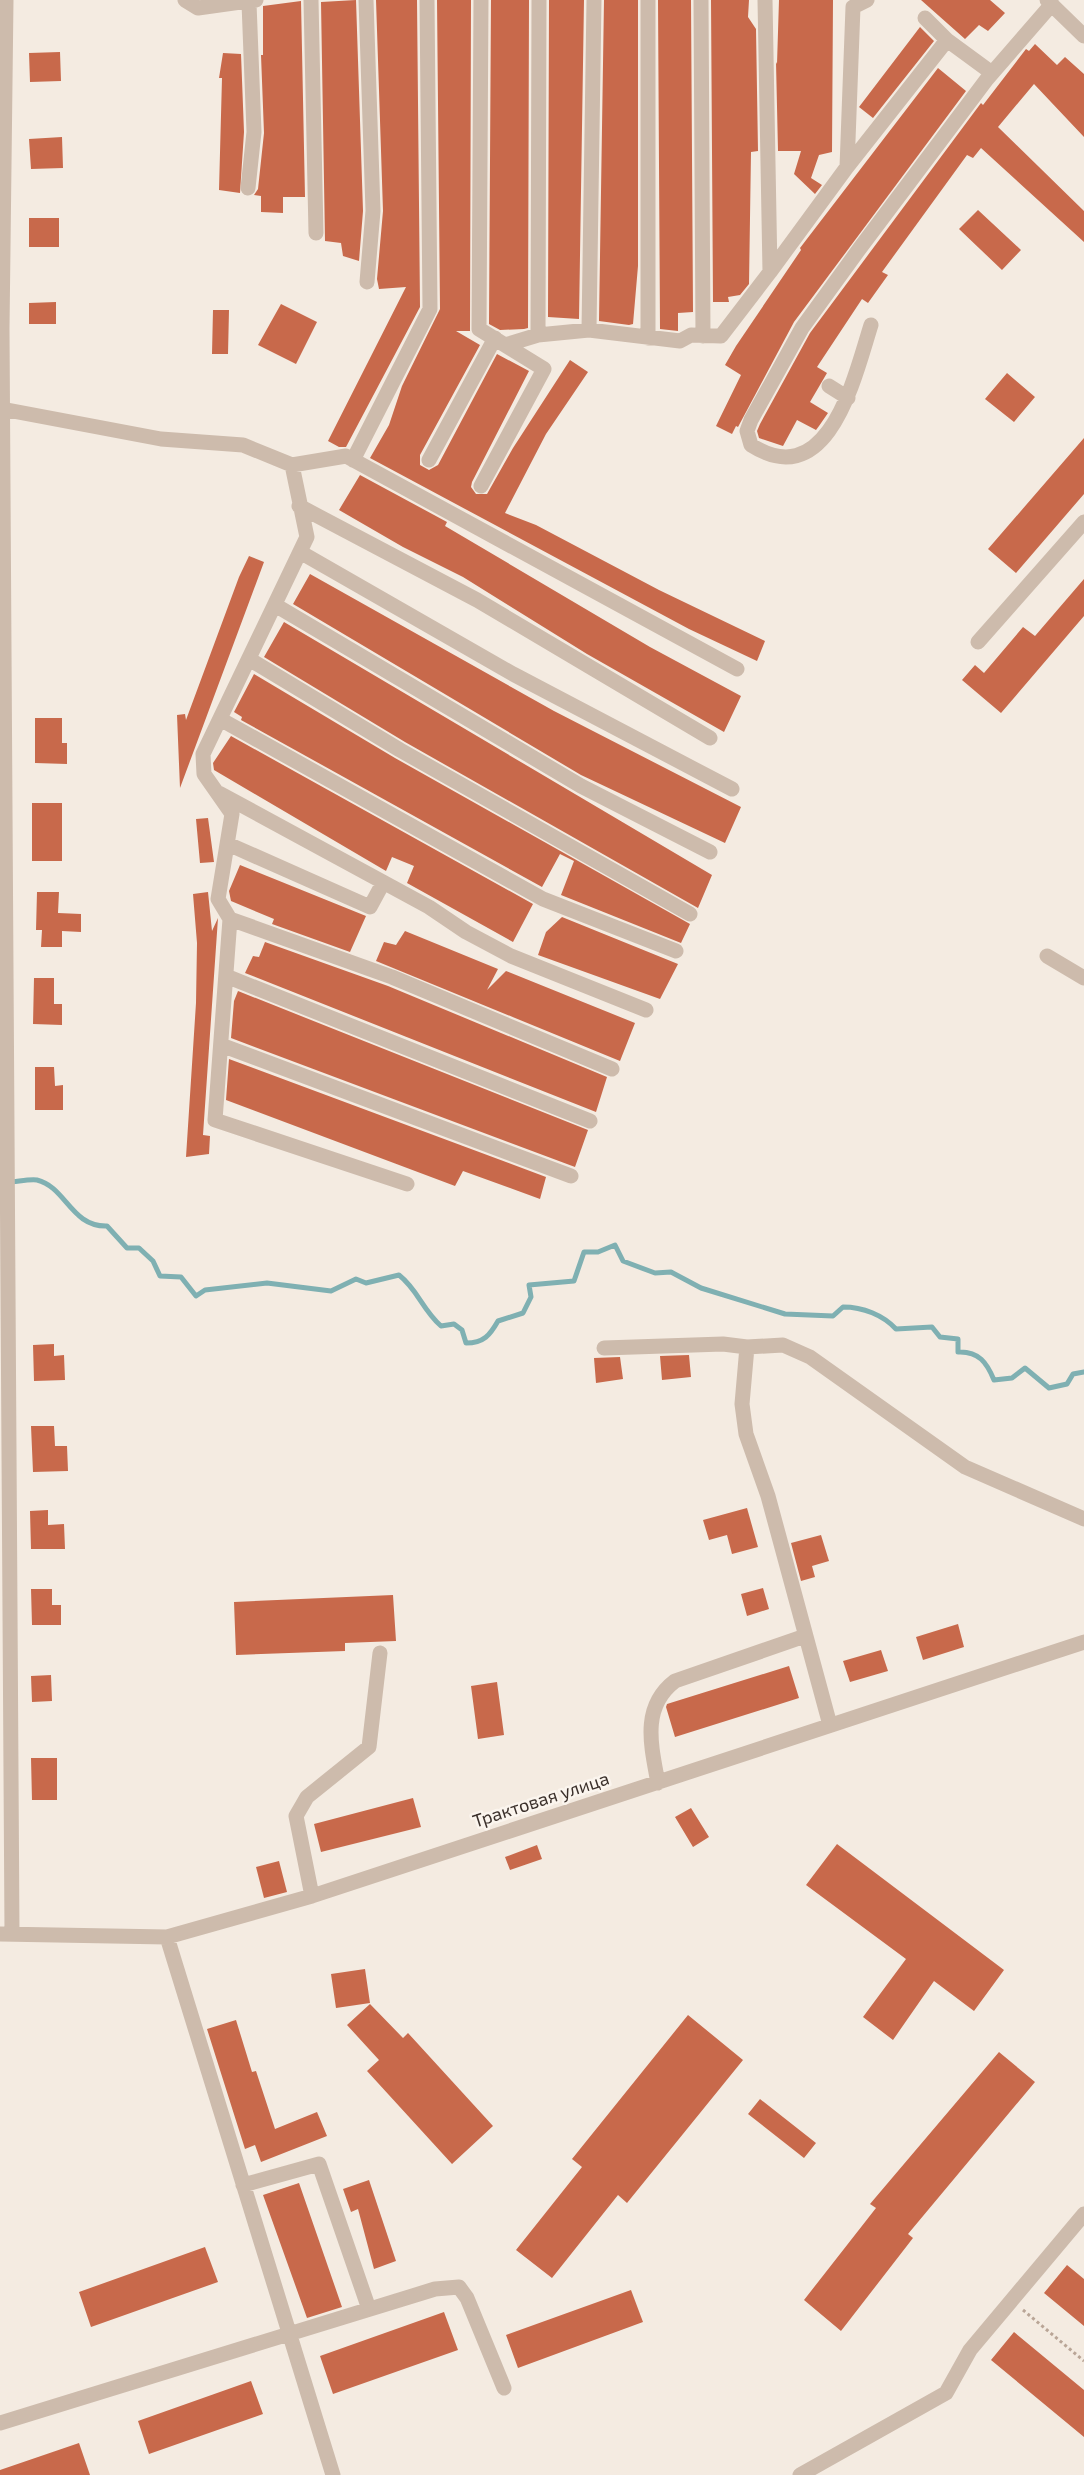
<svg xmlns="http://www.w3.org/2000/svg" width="1084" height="2475" font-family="'Exo 2',sans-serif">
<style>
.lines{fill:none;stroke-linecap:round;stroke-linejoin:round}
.stream{stroke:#7fb0b2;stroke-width:5}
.building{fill:#c8694b}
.path{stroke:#b9a596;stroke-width:3;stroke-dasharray:3 3;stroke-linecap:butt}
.minor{stroke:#cdbbac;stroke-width:15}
.labels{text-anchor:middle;stroke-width:5;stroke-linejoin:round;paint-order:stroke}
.street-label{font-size:18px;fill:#3b302b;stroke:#fbf5ee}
</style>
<rect width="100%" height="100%" fill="#f4ebe1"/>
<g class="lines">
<path class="stream" d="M8,1182C16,1182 28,1179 37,1180C66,1187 71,1227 107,1226L127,1248H139L153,1261L160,1276L181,1277L196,1296L205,1290L267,1283L331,1291L356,1279L366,1283L399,1275C418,1290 422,1309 441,1326L454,1324L462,1330L466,1343C484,1343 490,1335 498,1321L523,1313L531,1297L529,1285L574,1281L584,1252H598L615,1245L623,1261L655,1273L671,1272L701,1288L785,1314L833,1316L843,1307C863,1307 883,1315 896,1329L932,1327L940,1337L958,1339V1352C979,1351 987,1363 994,1380L1012,1378L1025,1368L1049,1388L1067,1384L1073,1374L1084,1372"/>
</g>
<path class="building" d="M356,0L363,211L359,261L343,256L341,243L325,241L321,2Z
M376,0H417L420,307L346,447H339L328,441L406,287L379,289L377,279L383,211Z
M437,0H471L470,331H456L480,345L420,455V465L429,470L438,465L497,354L529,371L472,482L471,487L476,494H487L513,448L570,360L588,372L546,434L505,513L536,525L659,590L765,641L757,661L689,629L370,458L389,425L402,386L440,309Z
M491,0H529L528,328L524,329L500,330L489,324Z
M549,0H584L579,319L548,317Z
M604,0H638V266L633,324L629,325L599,321Z
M658,0H691L693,312L678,313V331L660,329Z
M711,0H749L748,17L756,29L758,151L751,152L749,284L740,295L728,297L729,302H713Z
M779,0H833L832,152L819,155L811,178L822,185L815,194L794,174L801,151H778L776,62L777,64Z
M921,0H990L1005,13L988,31L979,25L965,39Z
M301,1L305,197H283V213L261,212V196L254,195L258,189L264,133L261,55H263V6Z
M920,27L934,41L873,118L859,107Z
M1035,44L1057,65L1065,57L1084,74V137L1034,84L998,127L1084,211V242L981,148L973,158L967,155L882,272L888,275L868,303L862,299L817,367L827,373L810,402L828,413L819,426L816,430L797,420L783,446L759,438L757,431L760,424L810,333L981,103L983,105L1026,49L1029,51Z
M60,52L61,81L30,82L29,53Z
M223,53L241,54L244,132L240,193L219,190L222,78H219Z
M938,68L966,91L794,322L738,427L736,426L732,434L716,426L741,375L725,365L736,346L801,250L800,248Z
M62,137L63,168L31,169L29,139Z
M978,210L1021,250L1002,270L959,229Z
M29,218H59V247H29Z
M56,302V324H29V303Z
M281,304L317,322L296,364L258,345Z
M213,310H229L228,354H212Z
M1007,373L1035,397L1014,422L985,399Z
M1084,438V494L1016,573L988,549Z
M360,475L447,522L445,526L650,647L741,696L724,732L587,654L463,577L403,547L339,510Z
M249,556L264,562L180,788L177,715L185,714L186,720L239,577Z
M310,574L554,711L741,807L725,843L581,775L293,604Z
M1084,579V616L1001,713L962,680L975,665L984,673L1023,627L1035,636Z
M284,622L712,875L698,908L405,742L264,657Z
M254,674L395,758L690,924L681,943L561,895L574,861L560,854L542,887L241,720L242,717L234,712Z
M35,718H62V743H67V764L35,763Z
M231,736L533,904L513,942L407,883L414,866L392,857L386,871L214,770L213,763Z
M32,803H62V861H32Z
M208,818L214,862L200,863L196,819Z
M240,865L366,916L350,952L272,924L274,919L231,901L229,891Z
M37,892H59L58,913L81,914V932L62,931V947H41L42,930H36Z
M208,892L212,931L218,918L203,1135L210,1136L209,1154L186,1157L196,1003L197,943L193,894Z
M562,917L678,964L660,999L538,955L546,932Z
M405,931L498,969L487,990L506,971L635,1023L620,1061L376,961L384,942L396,945Z
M265,942L388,986L607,1077L596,1112L245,973L253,956L259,957Z
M34,978H54V1004H62V1025L33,1024Z
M238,991L588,1130L575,1167L231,1038L234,1001Z
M229,1059L546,1177L540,1199L463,1171L455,1186L226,1100Z
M35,1067H54L55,1086L63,1085V1110H35Z
M54,1344V1356L64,1355L65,1380L34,1381L33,1345Z
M689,1355L691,1377L662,1380L660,1356Z
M620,1357L623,1379L596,1383L594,1358Z
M31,1426H54L55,1446H67L68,1471L33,1472Z
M747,1508L758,1547L732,1554L727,1535L709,1540L703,1520Z
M48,1510V1525L64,1524L65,1549H31L30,1511Z
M821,1535L829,1561L812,1566L815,1577L801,1581L791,1543Z
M763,1588L769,1609L747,1616L741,1594Z
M31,1589H52V1605H61V1625H32Z
M393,1595L396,1641L345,1643V1651L236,1655L234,1602Z
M958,1624L964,1647L923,1660L916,1637Z
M881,1650L888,1671L850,1682L843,1661Z
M789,1666L799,1698L675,1737L666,1707L667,1704Z
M51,1675L52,1701L32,1702L31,1676Z
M497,1682L504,1735L478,1739L471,1686Z
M31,1758H57V1800H32Z
M413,1798L421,1827L321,1852L314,1824Z
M691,1808L709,1837L693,1847L675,1817Z
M837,1844L1004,1970L974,2011L934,1981L893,2040L863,2017L906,1959L806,1885Z
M537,1845L542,1859L510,1870L505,1857Z
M279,1861L287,1892L264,1898L256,1867Z
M365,1969L370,2003L336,2008L331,1974Z
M370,2004L403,2038L408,2033L493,2126L452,2164L367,2071L379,2060L347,2025Z
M688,2015L743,2060L627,2203L618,2195L552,2278L516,2250L582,2167L572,2159Z
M236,2020L252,2072L256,2071L275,2129L317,2112L327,2136L261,2162L255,2145L245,2149L207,2029Z
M999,2052L1035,2082L908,2234L913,2238L841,2331L804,2300L876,2208L870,2204Z
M760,2099L816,2143L804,2158L748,2114Z
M369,2180L396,2261L374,2269L358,2209L351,2212L343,2189Z
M299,2183L342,2307L307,2318L263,2195Z
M205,2247L218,2282L91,2327L79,2292Z
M1067,2265L1084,2279V2326L1044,2293Z
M631,2290L643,2322L518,2368L506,2335Z
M444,2312L458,2350L333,2394L320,2356Z
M1014,2332L1084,2390V2437L991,2360Z
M251,2381L263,2414L149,2454L138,2421Z
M79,2443L90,2475H0V2470Z"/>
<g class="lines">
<path class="path" d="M1023,2310L1084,2361"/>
<path class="minor" d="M6,0L2,329L12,1933
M185,0L198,8L256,0
M311,0L316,233
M366,0L373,211L367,282
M481,0L479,329L544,369L481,486
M701,0L703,336
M1047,0L1084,36
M925,18L947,40
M847,167L947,40L992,73
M248,188L254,132L249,3
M770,272L847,167L853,7L867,0
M871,325C855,375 829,495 751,445L747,431L751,420L802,328L860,248L987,79L1052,4
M589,330L594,0
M538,335L539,0
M648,338V0
M505,345L538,335L589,330L680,341L691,335L721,336L770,272L765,0
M829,386L848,398
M2,409L161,439L243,445L292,465L346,456L737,669
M353,460L430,309L427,0
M429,460L495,338
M292,465L307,537L203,754L204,774L232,814L218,899L230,919L215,1120L407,1184
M299,506L477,600L710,738
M300,552L513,674L732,789
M275,605L581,786L710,852
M978,642L1084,522
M249,659L400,750L690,914
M220,719L543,899L676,951
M219,793L429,907L466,932L511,956L646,1010
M228,844L370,907L383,883
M230,919L392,977L612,1069
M1047,956L1084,978
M226,976L590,1121
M221,1045L571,1176
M604,1348L723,1344L747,1347
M830,1725L768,1496L746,1434L742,1404L747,1347L783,1345L810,1357L965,1467L1084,1519
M658,1783C651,1745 641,1707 675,1681L805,1636
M312,1896L296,1816L307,1797L369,1747L380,1653
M0,1934L167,1937L312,1896L1084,1642
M167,1937L333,2475
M243,2185L319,2164L369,2309
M0,2423L435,2289L459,2287L467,2298L504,2388
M800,2475L946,2393L970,2350L1084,2214"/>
</g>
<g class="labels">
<g class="street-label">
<text transform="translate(541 1800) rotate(-18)" y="6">Трактовая улица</text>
</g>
</g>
</svg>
